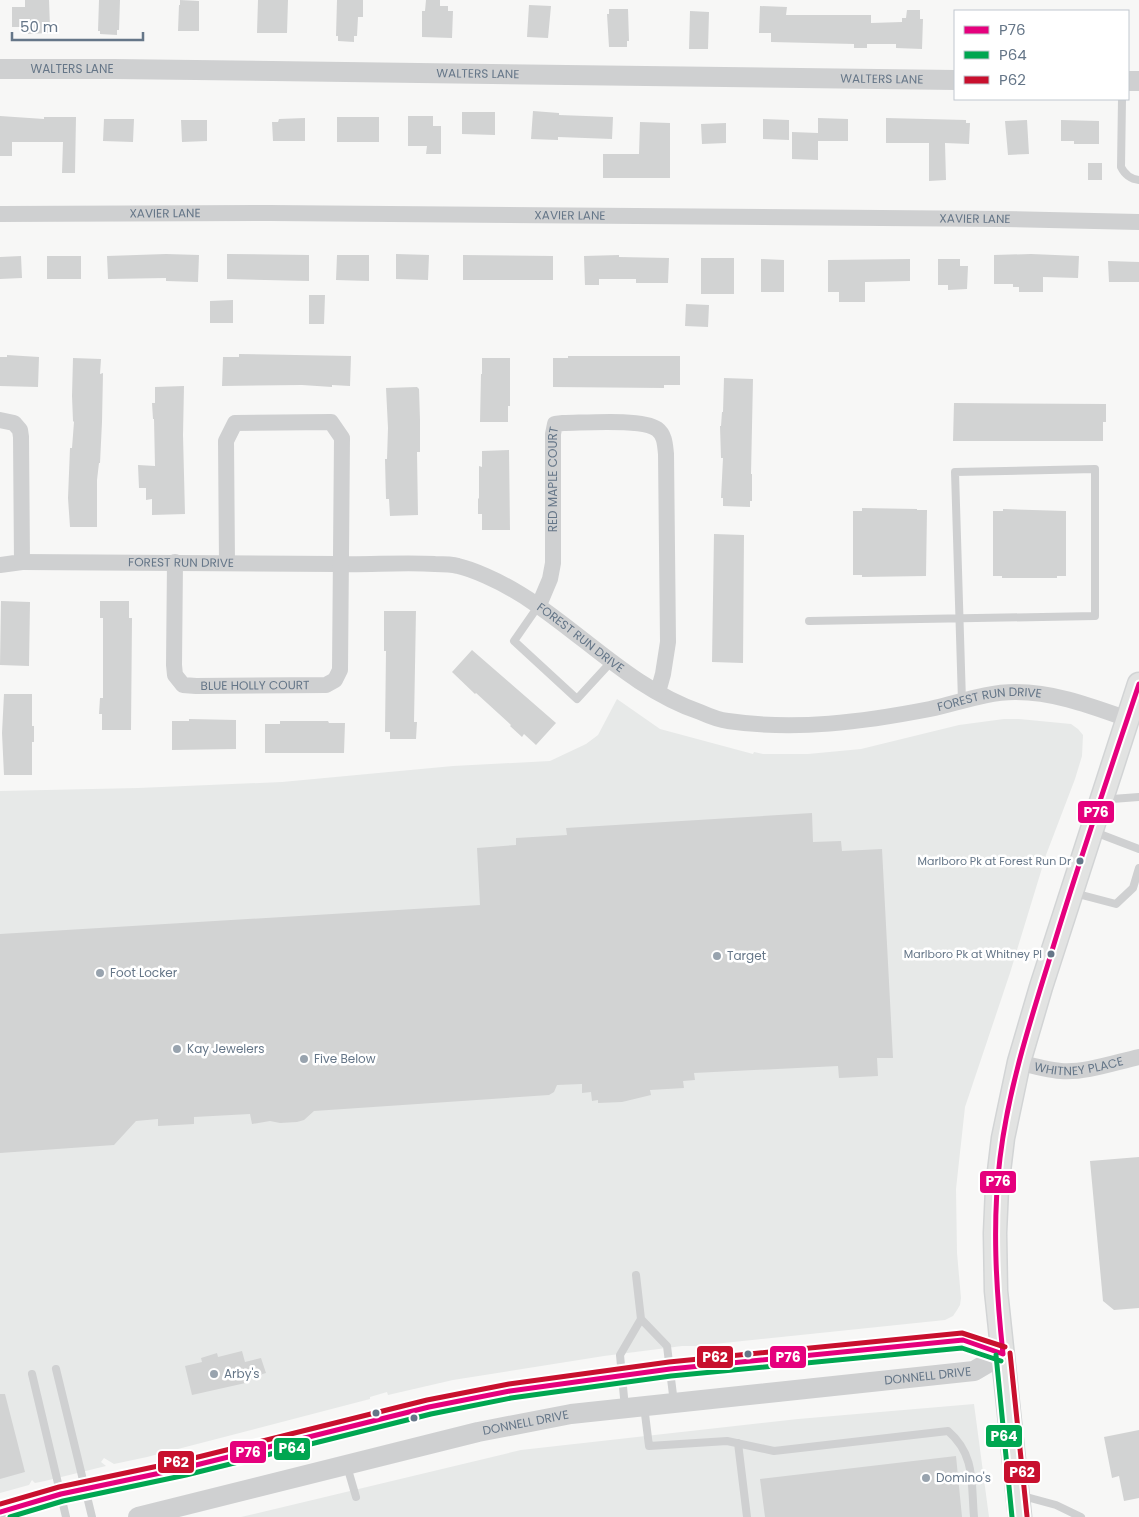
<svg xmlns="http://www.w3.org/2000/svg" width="1139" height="1517" font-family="Poppins,sans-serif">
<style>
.built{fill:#e7e9e8}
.building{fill:#d2d3d3}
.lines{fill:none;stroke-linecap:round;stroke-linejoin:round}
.secondary-casing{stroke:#d2d4d5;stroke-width:25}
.service{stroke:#cfd0d1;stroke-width:8}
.minor{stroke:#cfd0d1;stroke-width:16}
.tertiary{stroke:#cfd0d1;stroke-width:20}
.secondary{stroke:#e2e3e2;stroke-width:22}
.bus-1-casing{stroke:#fff;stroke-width:9}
.bus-2-casing{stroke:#fff;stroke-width:9}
.bus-3-casing{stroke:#fff;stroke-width:9}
.bus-1{stroke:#e5007d;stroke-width:5}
.bus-2{stroke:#00a651;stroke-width:5}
.bus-3{stroke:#c8102e;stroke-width:5}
.bus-dot{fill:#657688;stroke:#fff;stroke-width:2}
.poi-dot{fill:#98a3ae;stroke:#fff;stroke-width:2}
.labels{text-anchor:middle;stroke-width:5;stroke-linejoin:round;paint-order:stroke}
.bus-label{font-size:11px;fill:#657688;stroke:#fff;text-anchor:end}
.street-label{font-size:12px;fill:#657688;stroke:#fff}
.poi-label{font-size:12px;fill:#657688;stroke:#fff;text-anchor:start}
.line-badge{stroke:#fff;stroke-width:2}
.badge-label{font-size:14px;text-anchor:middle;font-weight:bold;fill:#fff}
</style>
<rect width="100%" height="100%" fill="#f7f7f6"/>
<path class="built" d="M617,699L660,729L753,754L754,752L763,754H808L861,749L959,725L1004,719H1019L1071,724L1078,729L1083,735L1082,756L1075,779L1046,855L1010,973L965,1107L956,1189L957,1253L961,1298L960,1305L957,1310L953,1316L945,1320L695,1346H682L604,1356L453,1380L388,1395L387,1392L370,1397V1399L147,1457L114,1464L104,1458L101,1462L106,1466L45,1481L35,1483L32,1480L29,1485L0,1493V791L138,788L282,782L453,766L550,761L586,744L598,735Z
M974,1404L989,1517H241L521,1450L798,1419Z"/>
<path class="building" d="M25,0H49L50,27H48V33L28,34V27H12V7H25Z
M99,0H120L119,30H117V35L100,34V31H98Z
M180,0L199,1V31H178L179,5H180Z
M258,0H288L287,33H257Z
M337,0H363V17H358L357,36H354V42L338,41V36H336Z
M426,0H440V6H448V11H453L452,38L422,37V11H425Z
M529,5L551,6L548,38L527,37Z
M760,6L787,7L786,15H871V23L902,22V18H906L907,10H920V19H923L922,49L896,48V44H867V48H854V44L771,42V33H759Z
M609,9H628L629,41H627V47H609L607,14H609Z
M690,11L709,12L708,49H689Z
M533,111L559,113V115L613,117L612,139L558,137V140L531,139Z
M462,112H495V135L462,134Z
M0,116L44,119V117H76L75,173H62L63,142H12V156H0Z
M408,116H433V126H441V154H426L427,146H408Z
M337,117H379V142H337Z
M305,118V141H273L272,122H278L279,119Z
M818,118L848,119V141H818Z
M886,118L966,120V123H970L969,144L945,143L946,180L929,181V143H886Z
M104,119H134L133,142L103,141Z
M763,119L789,120V140L763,139Z
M181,120H207V141L182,142Z
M1027,120L1029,154L1008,155L1005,121Z
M1061,120L1099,121V144H1074V141H1061Z
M640,122L670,123V178H603V154H639Z
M726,123V143L702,144L701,124Z
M792,132L818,133V160L792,159Z
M1088,163H1102V180H1088Z
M166,254L199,255L198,282L166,281V278L108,279L107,256Z
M227,254L309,255V281L227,279Z
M396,254L429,255L428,280L396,279Z
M1031,254L1079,256L1078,278L1043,277V292H1019V287H1013V284H994V255Z
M337,255H369V281L336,280Z
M463,255L553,256V280H463Z
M619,255V257L669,258L668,283H636V279H599V285H585L584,256Z
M21,256L22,278L0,279V257Z
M47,256H81V279H47Z
M701,258H734V294H701Z
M761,259L784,260V292H761Z
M910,259V281L865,282V302H839V292H828V260Z
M938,259H960V266H968L967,289L948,290V285H938Z
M1108,261L1139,262V282H1109Z
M309,295H325L324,324H309Z
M233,300V323H210V301Z
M686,304L709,305L708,327L685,326Z
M239,354L351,356L350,386L332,385V387L302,385L222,386L223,357H239Z
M7,355L39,357L38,387L0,386V357H7Z
M568,356H680V385H664V388L553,387V358H568Z
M73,358L101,359L100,374L103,373L102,422L100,463H99L97,480V527H70L68,498L70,448H72L74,422L73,421L72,396Z
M482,358H510V406H508V422H480L481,374H482Z
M724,378L753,379L751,474H752V501H750V507L723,506V498H721L723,458H721L720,426H721L722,412H723Z
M184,386L183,435L185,514L152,515V499L146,500V488H139L138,465L155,466L154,419H153L152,403H155V387Z
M417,387L419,389L420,420V452H417L418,515L390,516L389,499H386L385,459H387L388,428L386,388Z
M954,403L1106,404V422H1103V441H953Z
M509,450L510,530H482V514H478V499L479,498V466L482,467V451Z
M862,508L917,509V510H927L926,576L862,577V575H853V511H862Z
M1003,509L1066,511V576H1057V578H1002V576H993V511H1003Z
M714,534L744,535L743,663L712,662Z
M1,601L30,602L29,666L0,665Z
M100,601H129V618H132L131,730H102V714H99L100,698H103V618H100Z
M384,611H416L414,722H417L416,739H390V732H385L386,651H384Z
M472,650L556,723L536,745L524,734L522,737L510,726L511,725L476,693L475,694L452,672Z
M4,694H32V726H34V742H32V775H4L2,733Z
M189,719L236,720V749L172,750V721H189Z
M280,721H328L329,723H345L344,753H265V724H280Z
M812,813L813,842L841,841L842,851L882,849L893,1058H877L878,1076L839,1078L838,1066L694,1073L695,1080L683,1081L684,1088L650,1090L651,1095L622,1102L598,1103V1100L592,1101L591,1092L582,1093V1084L557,1085L554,1092L549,1095L314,1111L304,1120L297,1122L280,1123L270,1121L252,1124L250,1114L194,1117V1124L158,1126V1119L136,1121L114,1145L0,1153V934L480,905L477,848L516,845V838L567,835L566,828Z
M1139,1157V1308L1114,1310L1103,1301L1090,1161Z
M242,1351L245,1362L261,1358L266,1373L249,1378L250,1382L192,1395L185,1366L202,1362L201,1358L217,1353L218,1357Z
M0,1394H5L25,1472L0,1479Z
M1139,1430V1498L1124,1501L1119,1476L1112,1478L1104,1437Z
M956,1456L962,1517H765L760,1479Z"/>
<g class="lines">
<defs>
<path id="secondary" d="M1020,1517L996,1291L995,1233L997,1188L1003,1138L1019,1062L1041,987L1139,684"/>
</defs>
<use href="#secondary" class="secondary-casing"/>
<path class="service" d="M1122,99L1121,167C1125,175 1130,179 1139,180
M539,605L514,641L577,699L611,662
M809,621L1095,616V469L955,472L962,701
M1104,797L1112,799L1139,797
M1092,831L1139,849
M1074,893L1116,904L1133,888L1139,868
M636,1275L641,1319L667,1346L674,1403
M56,1369L92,1517
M32,1374L66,1517
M644,1406L649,1446L727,1441L774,1451L948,1431C976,1455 971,1484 974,1517
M625,1408L620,1355L641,1319
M738,1443L747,1517
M347,1466L356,1497
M1019,1495L1056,1505L1081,1517"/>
<g class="minor">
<path id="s1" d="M0,214L270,213L1001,219L1139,222"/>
<path d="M0,420L14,423L20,430L21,437L22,562L0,565"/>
<path id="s2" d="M22,562C127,562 232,563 336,564C369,565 402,562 435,564C443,564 451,564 458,566C467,568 477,572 486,576C564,610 618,684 700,712C709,716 719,720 728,721C796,731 863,722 930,709C958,703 986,692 1015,692C1055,692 1091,706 1128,719"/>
<path id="s3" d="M175,562L174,665L175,675L183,685L196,686L326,685L335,680L340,670L342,438L331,422L235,423L226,441L227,562"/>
<path id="s4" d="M539,605L550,579L553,563V434L555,424L563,423C583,423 642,418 657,429C665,435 665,445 666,454L668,642L663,674L658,692"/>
<path id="s5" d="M1019,1062C1033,1066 1047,1070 1061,1071C1085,1073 1116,1062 1139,1057"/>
</g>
<g class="tertiary">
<path id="s6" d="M0,69H114L955,80"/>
<path d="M1128,81H1139"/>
<path d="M0,1512L61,1494L184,1468L429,1407L510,1391L670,1369L963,1340L1003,1354"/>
<path id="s7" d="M138,1517L478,1432L571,1414L974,1371L1003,1354"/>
</g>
<use href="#secondary" class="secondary"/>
<defs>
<path id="bus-1" d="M1003,1354C996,1289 992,1223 1000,1158C1008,1092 1028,1028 1048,964C1076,870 1108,777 1139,684
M0,1512L61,1494L184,1468L429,1407L510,1391L670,1369L963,1340L1003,1354"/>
<path id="bus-2" d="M996,1355L1012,1517
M10,1517L63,1501L186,1475L431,1414L511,1398L671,1376L962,1348L1001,1361"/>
<path id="bus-3" d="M1010,1353L1027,1516
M0,1504L59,1487L182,1461L427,1400L509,1384L669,1362L962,1333L1005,1347"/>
</defs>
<use href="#bus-1" class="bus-1-casing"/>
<use href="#bus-2" class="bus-2-casing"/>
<use href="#bus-3" class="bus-3-casing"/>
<use href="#bus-1" class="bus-1"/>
<use href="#bus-2" class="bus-2"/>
<use href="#bus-3" class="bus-3"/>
</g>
<g class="bus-dot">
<circle cx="1080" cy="861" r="4.5"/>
<circle cx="1051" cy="954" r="4.5"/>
<circle cx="748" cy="1354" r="4.5"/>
<circle cx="376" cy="1413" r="4.5"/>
<circle cx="414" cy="1418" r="4.5"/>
</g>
<g class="poi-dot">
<circle cx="717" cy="956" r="5"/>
<circle cx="100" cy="973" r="5"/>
<circle cx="177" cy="1049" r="5"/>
<circle cx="304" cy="1059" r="5"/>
<circle cx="214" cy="1374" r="5"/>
<circle cx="926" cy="1478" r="5"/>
</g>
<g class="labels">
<g class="bus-label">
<text x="1071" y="865">Marlboro Pk at Forest Run Dr</text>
<text x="1042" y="958">Marlboro Pk at Whitney Pl</text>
</g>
<g class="street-label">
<text dy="4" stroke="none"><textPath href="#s6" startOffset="72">WALTERS LANE</textPath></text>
<text dy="4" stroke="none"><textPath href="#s6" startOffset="478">WALTERS LANE</textPath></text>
<text dy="4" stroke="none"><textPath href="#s6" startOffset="882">WALTERS LANE</textPath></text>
<text dy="4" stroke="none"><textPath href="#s1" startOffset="165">XAVIER LANE</textPath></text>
<text dy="4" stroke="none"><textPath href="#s1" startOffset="570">XAVIER LANE</textPath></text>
<text dy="4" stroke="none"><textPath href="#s1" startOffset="975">XAVIER LANE</textPath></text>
<text dy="4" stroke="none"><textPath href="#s4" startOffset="128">RED MAPLE COURT</textPath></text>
<text dy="4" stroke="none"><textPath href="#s2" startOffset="159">FOREST RUN DRIVE</textPath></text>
<text dy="4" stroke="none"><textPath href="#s2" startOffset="579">FOREST RUN DRIVE</textPath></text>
<text dy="4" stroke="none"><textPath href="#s3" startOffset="198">BLUE HOLLY COURT</textPath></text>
<text dy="4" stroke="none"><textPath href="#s2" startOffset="1014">FOREST RUN DRIVE</textPath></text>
<text dy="4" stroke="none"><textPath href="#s5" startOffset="61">WHITNEY PLACE</textPath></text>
<text dy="4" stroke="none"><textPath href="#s7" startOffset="804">DONNELL DRIVE</textPath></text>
<text dy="4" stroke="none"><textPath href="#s7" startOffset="399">DONNELL DRIVE</textPath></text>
</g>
<g class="poi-label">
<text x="727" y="960">Target</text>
<text x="110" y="977">Foot Locker</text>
<text x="187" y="1053">Kay Jewelers</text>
<text x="314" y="1063">Five Below</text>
<text x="224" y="1378">Arby's</text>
<text x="936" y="1482">Domino's</text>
</g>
</g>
<g class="line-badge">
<rect x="1077" y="800" width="38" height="24" rx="5" fill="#e5007d"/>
<rect x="979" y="1170" width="38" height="24" rx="5" fill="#e5007d"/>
<rect x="769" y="1345" width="38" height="24" rx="5" fill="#e5007d"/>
<rect x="696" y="1345" width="38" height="24" rx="5" fill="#c8102e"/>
<rect x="985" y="1424" width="38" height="24" rx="5" fill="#00a651"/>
<rect x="273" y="1437" width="38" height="24" rx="5" fill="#00a651"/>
<rect x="229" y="1440" width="38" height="24" rx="5" fill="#e5007d"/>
<rect x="157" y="1450" width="38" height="24" rx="5" fill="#c8102e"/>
<rect x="1003" y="1460" width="38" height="24" rx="5" fill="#c8102e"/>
</g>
<g class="badge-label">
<text x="1096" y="817">P76</text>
<text x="998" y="1186">P76</text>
<text x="788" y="1362">P76</text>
<text x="715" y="1362">P62</text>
<text x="1004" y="1441">P64</text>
<text x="292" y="1453">P64</text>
<text x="248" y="1457">P76</text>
<text x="176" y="1467">P62</text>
<text x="1022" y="1477">P62</text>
</g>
<rect x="954" y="10" width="175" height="90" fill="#ffffff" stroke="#c1c8cf"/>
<rect x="964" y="26" width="25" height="8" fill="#e5007d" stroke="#c1c8cf"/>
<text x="999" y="35" font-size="15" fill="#657688">P76</text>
<rect x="964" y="51" width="25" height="8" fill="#00a651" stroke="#c1c8cf"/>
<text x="999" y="60" font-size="15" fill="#657688">P64</text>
<rect x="964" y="76" width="25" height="8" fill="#c8102e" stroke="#c1c8cf"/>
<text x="999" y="85" font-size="15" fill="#657688">P62</text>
<path d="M12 32v8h131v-8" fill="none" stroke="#657688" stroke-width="2.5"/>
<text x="20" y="32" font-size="15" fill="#657688" stroke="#ffffff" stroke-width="4" paint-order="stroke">50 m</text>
</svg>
